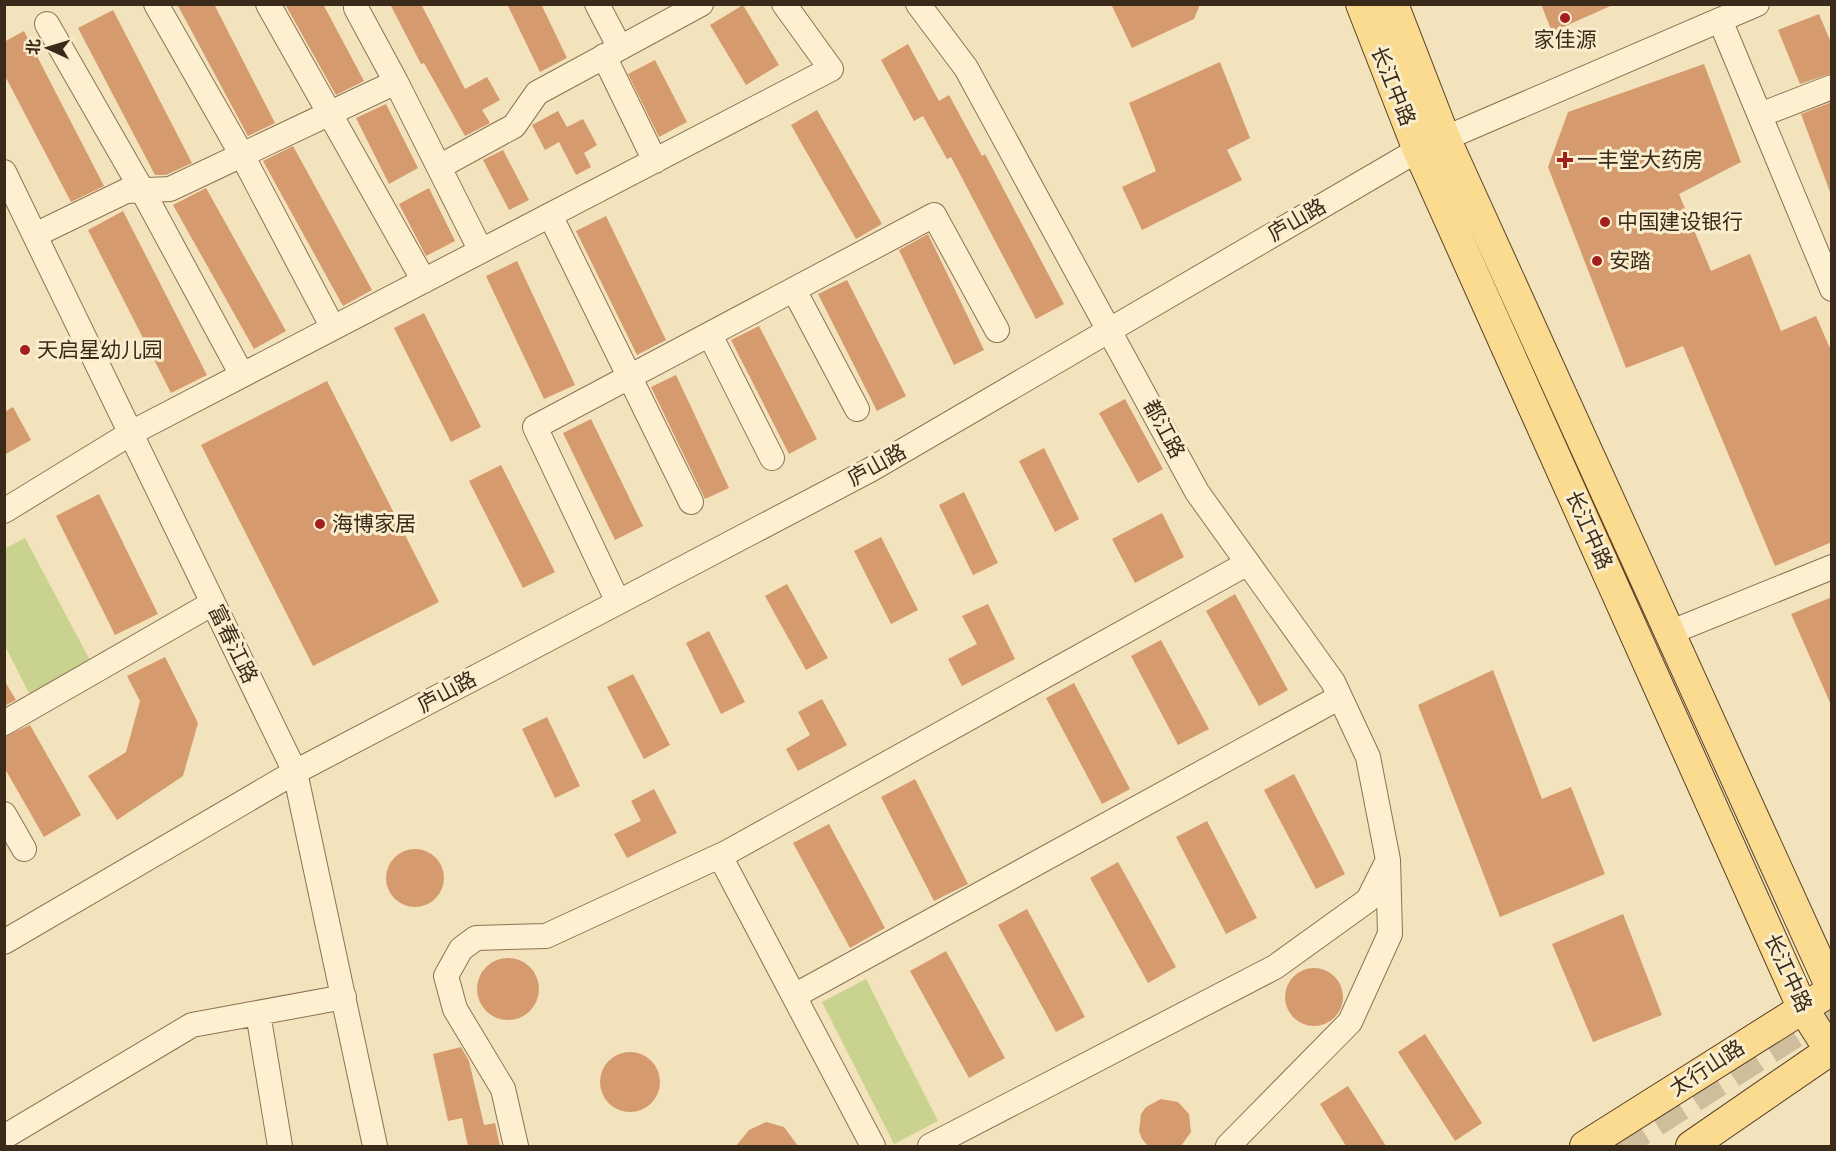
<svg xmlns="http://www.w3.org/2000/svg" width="1836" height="1151" font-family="'Playfair Display','Noto Sans SC',serif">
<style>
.green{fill:#c9d28f}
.building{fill:#d59a6e}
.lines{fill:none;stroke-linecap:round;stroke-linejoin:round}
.major-tunnel{stroke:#cebe9c;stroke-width:30;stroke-dasharray:30 15;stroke-linecap:butt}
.minor-casing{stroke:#8c7254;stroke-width:26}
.major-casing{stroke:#594029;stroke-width:32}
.minor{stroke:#fdf0d0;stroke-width:24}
.major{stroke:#fbdb8f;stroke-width:30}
.poi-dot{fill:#a21e1d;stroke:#f9edcd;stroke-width:2}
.labels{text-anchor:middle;stroke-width:6;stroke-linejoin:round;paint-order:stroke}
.poi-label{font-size:21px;fill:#3a2a1a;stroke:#f9edcd;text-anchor:start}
.street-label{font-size:21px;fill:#3a2a1a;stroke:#f9edcd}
</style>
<rect width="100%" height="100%" fill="#f3e3bc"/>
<path class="green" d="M25,538L91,662L30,695L5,646L4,549Z
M866,979L938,1121L894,1144L822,1002Z"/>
<path class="building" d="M177,4H214L275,123L248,136Z
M285,4H323L364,81L336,95Z
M390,4H421L465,89L487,77L500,100L482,110L490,123L465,136L424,63L421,64Z
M507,4H541L567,58L540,72Z
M1111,4H1200L1194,19L1132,48Z
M1541,4H1615L1552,32Z
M743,5L779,65L746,85L710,25Z
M113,10L192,163L166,175H155L78,28Z
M1819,14L1832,45V73L1800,84L1778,30Z
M24,31L104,186L71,202L4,74V42Z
M908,44L939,101L949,95L982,156L985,154L1064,304L1036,319L951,157L947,159L923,116L914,121L881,60Z
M655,60L687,122L659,137L628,74Z
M1220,62L1250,138L1227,150L1242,180L1142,230L1122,187L1156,171L1129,103Z
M1704,64L1741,162L1679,194L1711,271L1750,254L1781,331L1816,316L1832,353V542L1775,566L1683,346L1626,368L1548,167L1568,112Z
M1832,102V192H1830L1801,114Z
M386,104L418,168L389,184L356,118Z
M817,110L882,224L856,239L791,125Z
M558,111L567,127L583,119L597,145L584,153L591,167L576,175L559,142L545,150L532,125Z
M293,146L372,290L343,306L263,161Z
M503,150L529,200L509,210L483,160Z
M206,188L286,331L254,349L173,205Z
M429,188L455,241L426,256L399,204Z
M123,211L207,375L171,393L88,230Z
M606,216L666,340L637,355L576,231Z
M928,234L984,350L954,365L899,250Z
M517,261L575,385L544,399L486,276Z
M847,280L906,396L877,411L818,294Z
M424,313L481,427L451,442L394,328Z
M759,326L817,439L789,454L731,340Z
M676,375L729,488L705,499L651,387Z
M327,381L439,602L313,666L201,445Z
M1125,399L1163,469L1138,483L1099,413Z
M13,407L31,440L4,455V412Z
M591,419L643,526L615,540L563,433Z
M1044,448L1079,519L1055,532L1019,461Z
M501,465L555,572L523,588L469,481Z
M964,492L998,563L973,575L939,505Z
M99,494L158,614L115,635L56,516Z
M1162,513L1184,557L1135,583L1112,539Z
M881,537L918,610L891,624L854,551Z
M787,584L828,658L806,670L765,596Z
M1235,594L1288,690L1259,706L1206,611Z
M1832,597V707L1791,614Z
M988,604L1015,659L962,686L948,659L977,644L962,616Z
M709,631L745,702L721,714L686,643Z
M1161,640L1209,729L1178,745L1131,656Z
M165,657L198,723L183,776L117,820L88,776L126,752L140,701L127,676Z
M1493,670L1542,799L1571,787L1605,874L1500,917L1418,705Z
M633,674L670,745L644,759L607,687Z
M4,680L16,700L4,706Z
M1074,683L1130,789L1102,804L1046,698Z
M822,699L847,745L798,771L786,749L810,735L798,712Z
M547,717L580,786L555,798L522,729Z
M30,725L81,815L44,837L4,767V737Z
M1294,774L1345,874L1316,889L1264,790Z
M915,779L968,884L934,901L881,797Z
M654,789L677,833L627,858L614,834L641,821L631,801Z
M1207,821L1257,918L1226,934L1176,837Z
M829,824L885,928L850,948L793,843Z
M386 878a29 29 0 1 1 58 0a29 29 0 1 1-58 0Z
M1118,862L1176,967L1148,983L1090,878Z
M1027,909L1085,1017L1056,1032L998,925Z
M1623,914L1662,1015L1593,1042L1552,944Z
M946,951L1005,1058L969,1078L910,971Z
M477 989a31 31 0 1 1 62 0a31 31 0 1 1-62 0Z
M1285 997a29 29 0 1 1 58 0a29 29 0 1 1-58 0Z
M1425,1034L1482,1123L1455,1141L1398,1052Z
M461,1047L469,1061L484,1125L495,1123L500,1146H468L462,1118L448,1121L433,1054Z
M600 1082a30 30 0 1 1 60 0a30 30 0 1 1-60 0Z
M1348,1086L1386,1146H1346L1320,1104Z
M1161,1099L1178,1102L1189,1114L1191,1132L1181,1146H1148L1142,1139L1139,1131L1141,1114L1146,1107Z
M766,1122L784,1127L798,1146H736L749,1130Z"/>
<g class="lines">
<path class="major-tunnel" d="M1617,1146L1832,1009"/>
<defs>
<path id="minor" d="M156,4L242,155L333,328
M268,4L424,281
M597,4L620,48
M918,4L966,68L1197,492L1333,682L1368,757L1388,860L1390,934L1350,1022L1228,1146
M356,8L396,82L481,251
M1720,20L1832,289
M47,24L142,190L242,375
M604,56L655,161
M1760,115L1832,87
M439,167L514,126L537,93L701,4
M4,172L295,772L375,1146
M550,215L691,502
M35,235L126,191L170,189L396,82
M794,290L857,409
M710,335L772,458
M4,511L131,433L831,69L784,4
M618,602L535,427L934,215L997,330
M1669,633L1832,567
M4,723L213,603
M4,814L24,849
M720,856L873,1146
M4,942L295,772L870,470L1418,150L1757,4
M794,996L1340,697
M258,1013L280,1146
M4,1137L192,1025L344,997
M516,1146L503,1089L455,1009L446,976L461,949L476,938L546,936L726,853L1248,563
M930,1146L1275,967L1368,900L1386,864"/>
<path id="major" d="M1361,4L1418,150L1802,1007L1832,1054
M1393,4L1445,138L1832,990
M1585,1146L1821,997
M1691,1146L1832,1049"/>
</defs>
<use href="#minor" class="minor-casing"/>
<use href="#major" class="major-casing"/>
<use href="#minor" class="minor"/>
<use href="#major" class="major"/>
</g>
<g class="poi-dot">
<circle cx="1565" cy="18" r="6"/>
<path d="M1562 151h6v6h6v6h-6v6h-6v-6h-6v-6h6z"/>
<circle cx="1605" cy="222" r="6"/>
<circle cx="1597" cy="261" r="6"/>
<circle cx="25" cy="350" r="6"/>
<circle cx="320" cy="524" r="6"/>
</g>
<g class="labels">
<g class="poi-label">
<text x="1565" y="47" text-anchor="middle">家佳源</text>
<text x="1577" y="167">一丰堂大药房</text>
<text x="1617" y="229">中国建设银行</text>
<text x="1609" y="268">安踏</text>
<text x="37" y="357">天启星幼儿园</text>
<text x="332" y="531">海博家居</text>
</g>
<g class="street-label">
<text transform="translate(1393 86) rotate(68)" y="7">长江中路</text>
<text transform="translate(1297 220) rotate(-30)" y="7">庐山路</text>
<text transform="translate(1164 429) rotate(62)" y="7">都江路</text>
<text transform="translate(877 465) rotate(-29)" y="7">庐山路</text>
<text transform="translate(1589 530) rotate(66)" y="7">长江中路</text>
<text transform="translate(233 644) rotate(64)" y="7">富春江路</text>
<text transform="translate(447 692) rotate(-28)" y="7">庐山路</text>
<text transform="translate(1788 973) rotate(65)" y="7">长江中路</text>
<text transform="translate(1707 1068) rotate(-33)" y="7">太行山路</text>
</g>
</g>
<rect width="1836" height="1151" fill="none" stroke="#3a2a1a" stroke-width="12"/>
<g transform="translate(48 48) rotate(274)" stroke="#f9edcd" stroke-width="4.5" paint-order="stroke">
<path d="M0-4.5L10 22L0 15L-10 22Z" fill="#3a2a1a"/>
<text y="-9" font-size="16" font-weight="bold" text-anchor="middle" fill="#3a2a1a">北</text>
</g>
</svg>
